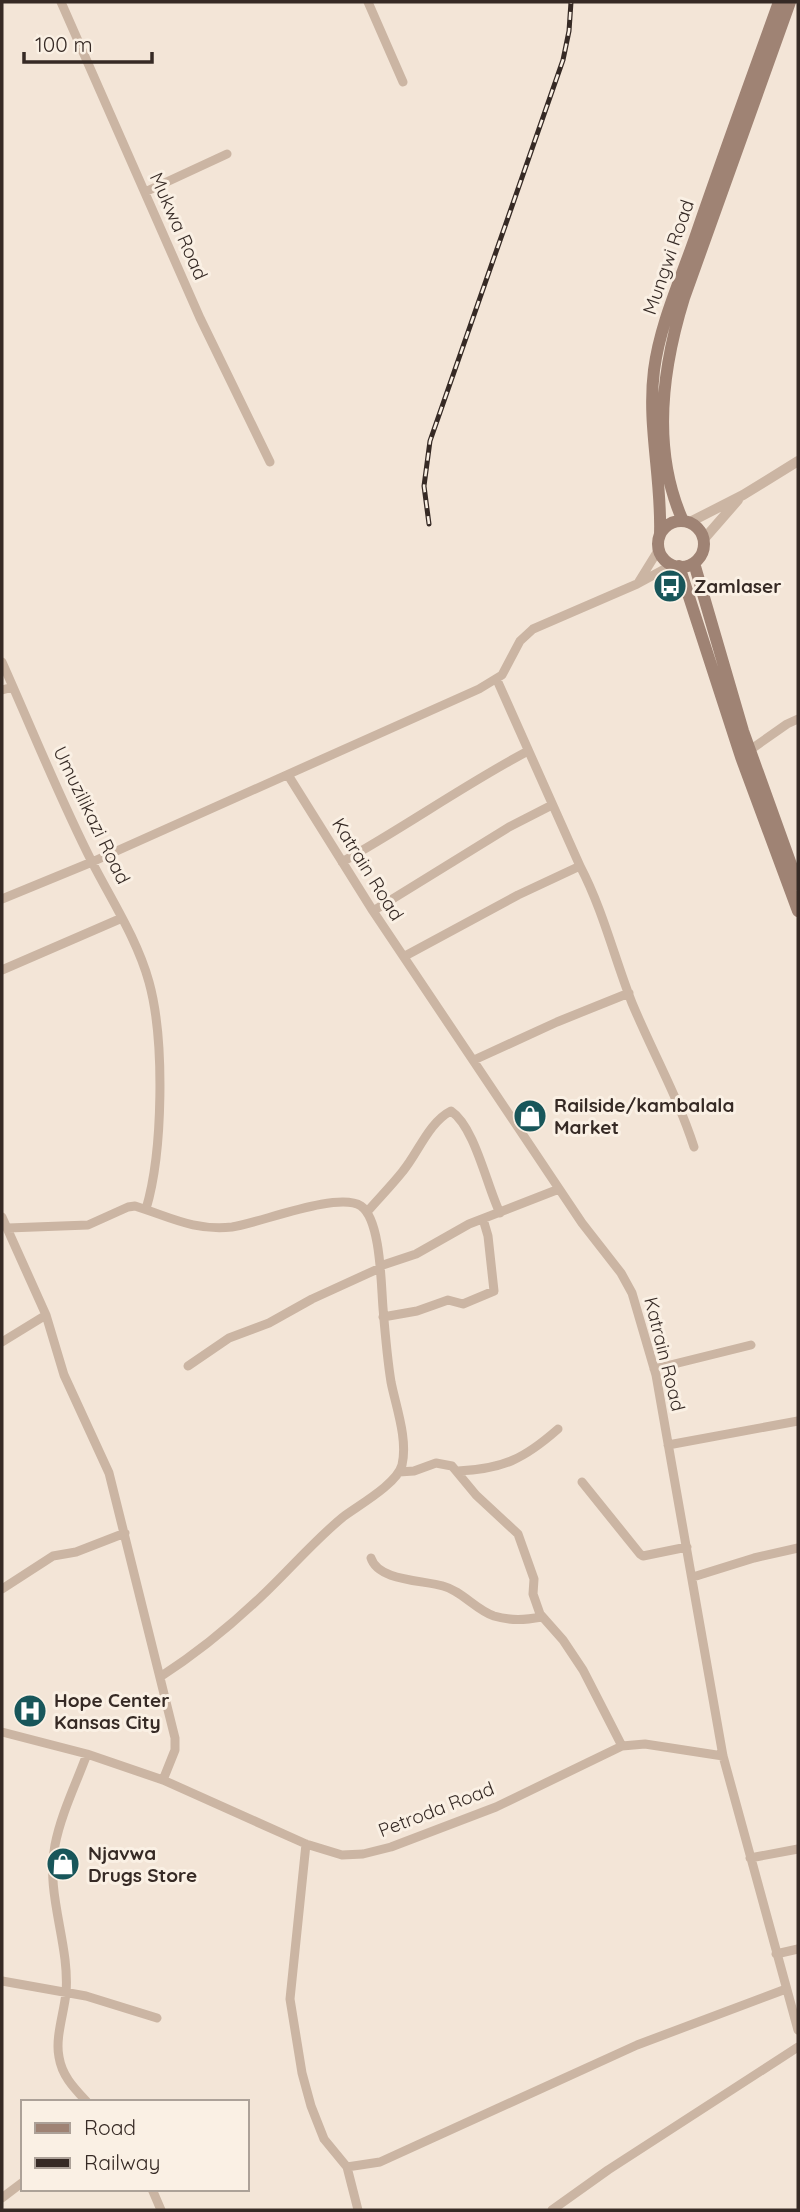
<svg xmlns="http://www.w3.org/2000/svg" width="800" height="2212" font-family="Quicksand,sans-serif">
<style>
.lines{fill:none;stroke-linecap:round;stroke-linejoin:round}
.minor{stroke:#cbb5a3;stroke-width:9}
.tertiary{stroke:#cbb5a3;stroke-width:10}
.secondary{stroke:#9f8374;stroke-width:12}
.rail-casing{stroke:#362a25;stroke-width:5}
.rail{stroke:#faf0e4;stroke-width:2.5;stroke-dasharray:8;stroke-linecap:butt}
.labels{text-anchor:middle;stroke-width:6;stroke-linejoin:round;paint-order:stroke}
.street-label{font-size:19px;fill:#362a25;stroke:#faf0e4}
.poi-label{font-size:19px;font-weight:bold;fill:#362a25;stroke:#faf0e4;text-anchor:start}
</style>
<rect width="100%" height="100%" fill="#f3e5d7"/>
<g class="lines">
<path class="minor" d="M61,2L200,318L270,462
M368,2L403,82
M145,192L227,154
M638,583L659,549
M2,662C32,729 59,797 92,862C112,901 137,939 149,982C165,1040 163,1152 146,1209
M497,680L580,866
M2,690L13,687
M750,750L787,724L798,719
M288,775L373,911L582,1223L621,1273L632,1293L656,1375L723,1756L798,2030
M342,862C405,827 464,785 528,751
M2,899L92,862L479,689L502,675L520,641L533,629L637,584L672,565
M373,911L509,827L552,805
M405,956L518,895L580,866C603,910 614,957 632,1003C652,1051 678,1097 694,1147
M2,970L122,918
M474,1060L557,1022L629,993
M367,1212C379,1198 392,1185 403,1171C418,1153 429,1122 451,1111C475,1127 487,1187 500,1213
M2,1217L46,1315L64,1375L109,1473L175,1738V1750L163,1780
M8,1228L88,1225L128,1207L135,1206C170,1217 194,1231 232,1227C260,1223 338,1191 361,1206C381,1220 381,1285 383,1308C385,1332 387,1357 391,1382C396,1407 408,1439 402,1465C397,1484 359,1505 343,1517C315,1540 293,1566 267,1591C234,1623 199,1652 160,1677
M380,1266L416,1254L469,1224L559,1189
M383,1317L417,1311L448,1300L463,1304L494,1291L488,1236L483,1219
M2,1342L46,1315
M188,1366L229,1338L269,1323L312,1299L380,1268
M654,1369L751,1345
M668,1445L798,1421
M458,1471C503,1469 524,1459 558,1429
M399,1472L414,1471L436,1463L452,1466L476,1495L518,1534L534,1579L533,1594L540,1614L563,1640L583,1670L622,1746
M582,1482L640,1554L643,1556L687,1547
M371,1558C378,1581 423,1580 443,1586C462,1591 476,1610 494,1616C511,1621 525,1620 542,1617
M693,1577L754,1558L798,1548
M2,1589L53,1556L76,1552L125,1533
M2,1732L87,1754L163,1780L306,1844L342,1855L363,1854L391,1847L496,1807L622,1746L645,1744L723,1756
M306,1844L290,1999L302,2073L311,2106L324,2139L347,2167L380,2162L637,2045L786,1989
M750,1858L798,1849
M776,1954L798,1949
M2,1981L86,1996L157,2018
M87,2102C74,2088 62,2076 59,2057C55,2038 64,2013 66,1993C70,1944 45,1894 55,1845C61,1814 76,1784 87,1754
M347,2167L358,2210
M152,2189L161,2210
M2,2198L23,2182
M552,2210L608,2170L798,2047"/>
<path class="tertiary" d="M690,522L743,495L798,461
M704,539L738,500"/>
<path class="secondary" d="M683,521C651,450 662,369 684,298L790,2
M658 544a23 23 0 1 1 46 0a23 23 0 1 1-46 0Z
M660,534C662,479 647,425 654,370C660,324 680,281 695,238C722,159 751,80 779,2
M694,563L743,731L798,884
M679,566L741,757L798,911"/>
<defs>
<path id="rail" d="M429,524L424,486L430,441L563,60L569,31L571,2"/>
</defs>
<use href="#rail" class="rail-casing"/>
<use href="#rail" class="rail"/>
</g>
<defs>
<symbol id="bus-disc" viewBox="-11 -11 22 22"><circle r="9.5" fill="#18565a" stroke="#faf0e4"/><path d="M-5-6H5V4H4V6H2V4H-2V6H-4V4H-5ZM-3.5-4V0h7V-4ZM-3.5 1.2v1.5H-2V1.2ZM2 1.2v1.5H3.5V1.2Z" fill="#fff"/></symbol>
<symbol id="shop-disc" viewBox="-11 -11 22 22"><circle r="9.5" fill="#18565a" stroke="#faf0e4"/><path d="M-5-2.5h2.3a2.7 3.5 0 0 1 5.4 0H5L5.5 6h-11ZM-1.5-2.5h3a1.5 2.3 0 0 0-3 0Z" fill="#fff"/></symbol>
<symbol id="hospital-disc" viewBox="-11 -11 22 22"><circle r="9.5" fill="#18565a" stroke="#faf0e4"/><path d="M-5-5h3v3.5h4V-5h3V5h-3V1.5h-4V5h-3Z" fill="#fff"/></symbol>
</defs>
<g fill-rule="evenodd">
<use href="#bus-disc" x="651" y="567" width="38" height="38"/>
<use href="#shop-disc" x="511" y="1097" width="38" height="38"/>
<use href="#hospital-disc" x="11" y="1692" width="38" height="38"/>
<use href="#shop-disc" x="44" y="1845" width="38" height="38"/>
</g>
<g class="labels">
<g class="street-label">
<text transform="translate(179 226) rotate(66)" y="7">Mukwa Road</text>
<text transform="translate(668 257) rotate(-71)" y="7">Mungwi Road</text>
<text transform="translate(92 815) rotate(64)" y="7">Umuzilikazi Road</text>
<text transform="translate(368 869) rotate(58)" y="7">Katrain Road</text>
<text transform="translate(665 1354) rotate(76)" y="7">Katrain Road</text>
<text transform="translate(436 1809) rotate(-21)" y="7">Petroda Road</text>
</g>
<g class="poi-label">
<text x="694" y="593">Zamlaser</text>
<text x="554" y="1112">Railside/kambalala<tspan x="554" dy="22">Market</tspan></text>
<text x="54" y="1707">Hope Center<tspan x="54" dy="22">Kansas City</tspan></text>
<text x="88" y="1860">Njavwa<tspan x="88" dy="22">Drugs Store</tspan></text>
</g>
</g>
<rect width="800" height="2212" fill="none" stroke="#362a25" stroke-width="7"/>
<rect x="21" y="2100" width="228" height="91" fill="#faf0e4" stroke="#aca198" stroke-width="2"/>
<rect x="35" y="2123" width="35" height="10" fill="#9f8374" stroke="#aca198" stroke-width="2"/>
<text x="84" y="2135" font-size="21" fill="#362a25">Road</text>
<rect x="35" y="2158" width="35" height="10" fill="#362a25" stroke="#aca198" stroke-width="2"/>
<text x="84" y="2170" font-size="21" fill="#362a25">Railway</text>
<path d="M24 52v10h128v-10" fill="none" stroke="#362a25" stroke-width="3.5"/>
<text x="35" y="52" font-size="21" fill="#362a25" stroke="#faf0e4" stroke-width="5" paint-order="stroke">100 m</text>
</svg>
